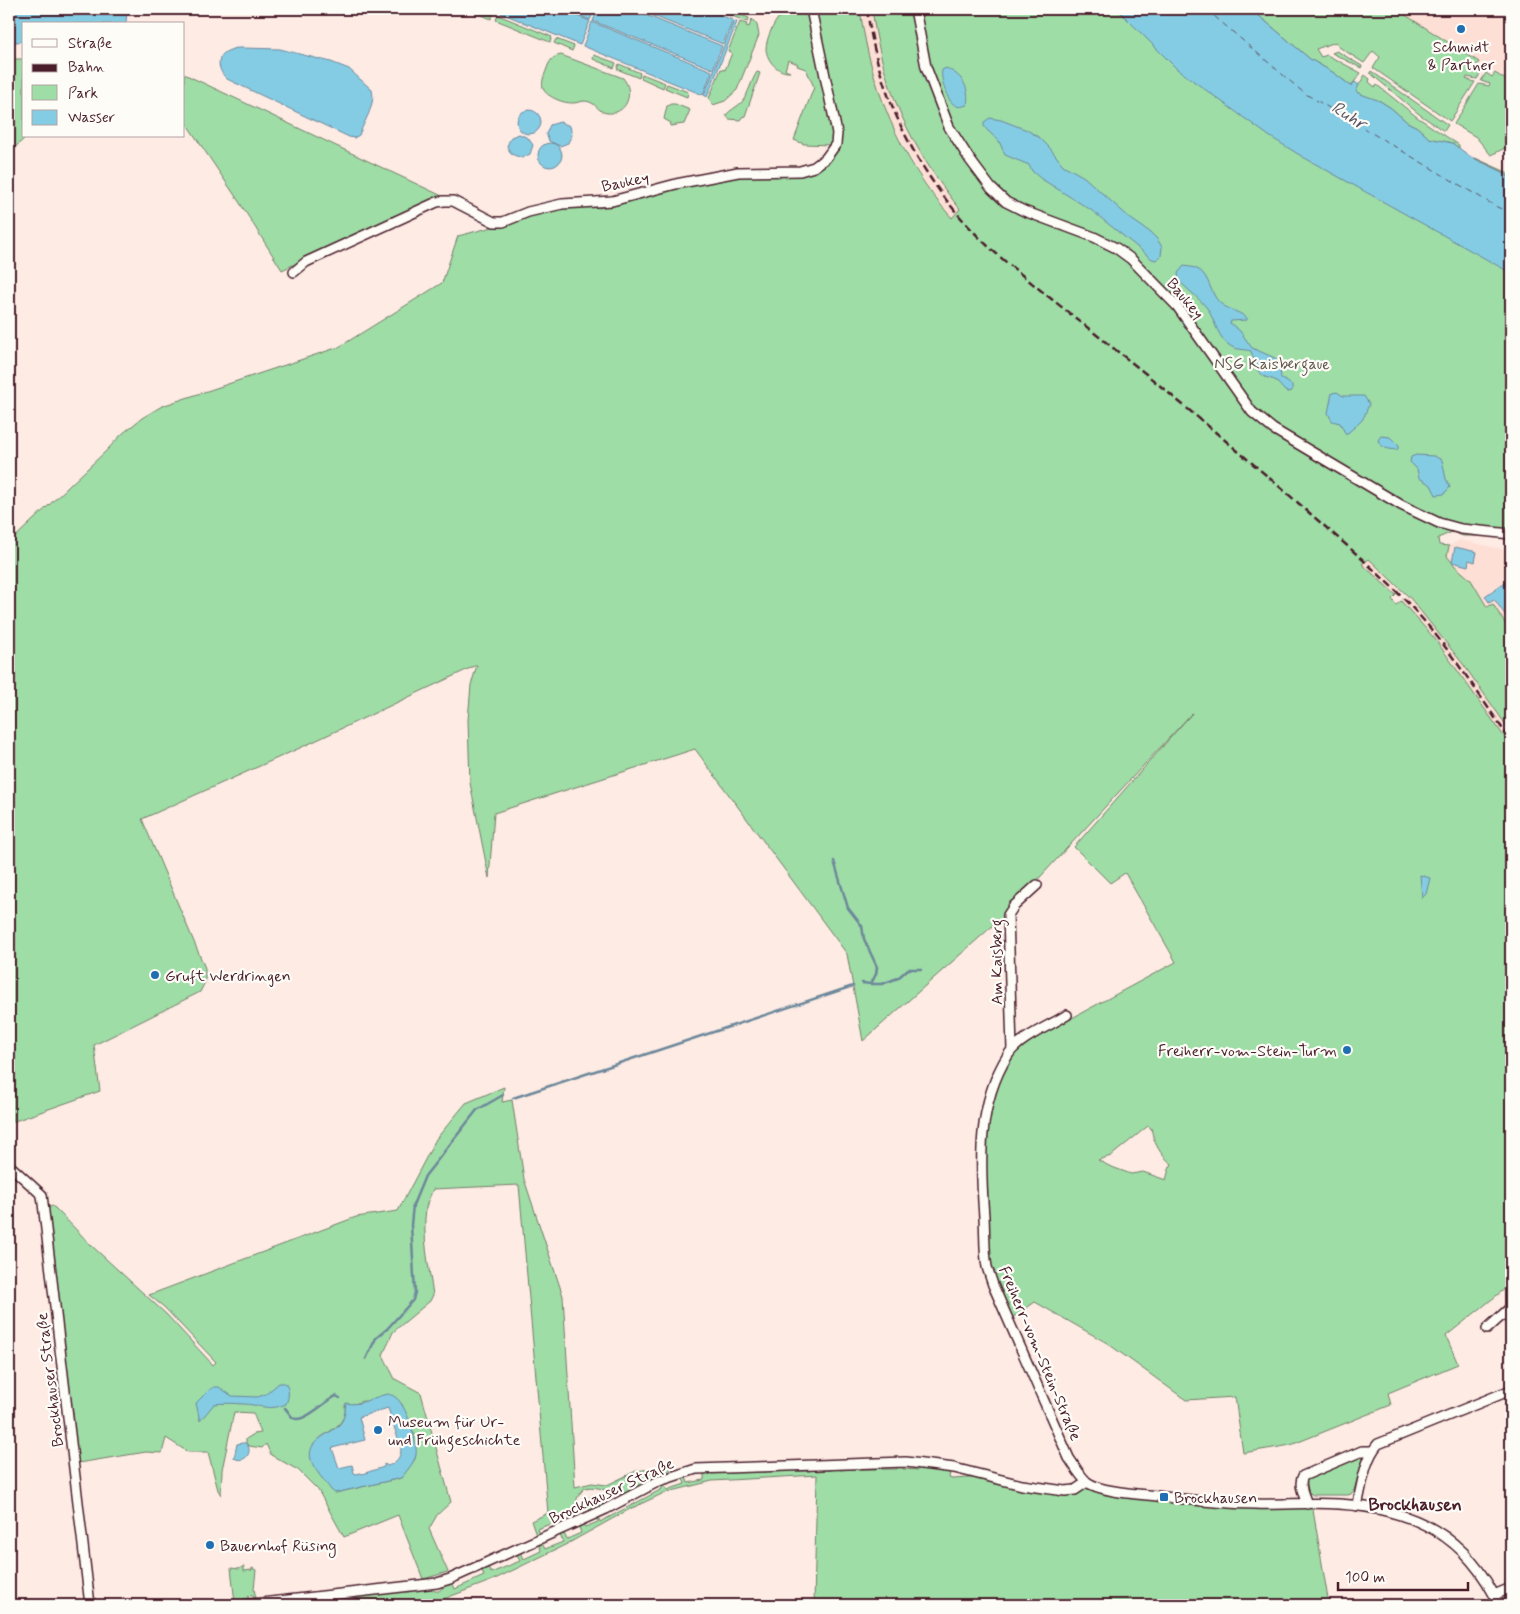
<svg xmlns="http://www.w3.org/2000/svg" width="1520" height="1614" font-family="Mynerve,sans-serif">
<style>
.built{fill:#fddfd6}
.green{fill:#9edda6;stroke:#747e68;fill-rule:evenodd}
.water{fill:#84cce4;stroke:#6d879a;fill-rule:evenodd}
.lines{fill:none;stroke-linecap:round;stroke-linejoin:round}
.stream{stroke:#6d879a;stroke-width:2.5}
.ferry{stroke:#5b5362;stroke-width:1;stroke-dasharray:6 5;stroke-linecap:butt}
.street-casing{stroke:#4a1f2b;stroke-width:12}
.street{stroke:#fdfcf7;stroke-width:9}
.rail{stroke:#4a1f2b;stroke-width:2.5;stroke-dasharray:8 4;stroke-linecap:butt}
.poi-dot{fill:#1f6fb2;stroke:#fdfcf7;stroke-width:2}
.labels{text-anchor:middle;stroke-width:4.5;stroke-linejoin:round;paint-order:stroke}
.poi-label{font-size:16px;fill:#4a1f2b;stroke:#fdfcf7;text-anchor:start}
.street-label{font-size:16px;fill:#4a1f2b;stroke:#fdfcf7}
.park-label{font-size:16px;fill:#635850;stroke:#fdfcf7}
.water-label{font-size:18px;font-style:italic;fill:#5b5362;stroke:#fdfcf7}
.neighbourhood-label{font-size:18px;font-weight:bold;fill:#4a1f2b;stroke:#fdfcf7}
</style>
<rect width="100%" height="100%" fill="#fdebe4"/>
<filter id="ink" filterUnits="userSpaceOnUse"><feTurbulence type="fractalNoise" baseFrequency=".02" numOctaves="2"/><feDisplacementMap in="SourceGraphic" scale="10" xChannelSelector="R" yChannelSelector="G"/><feConvolveMatrix kernelMatrix="1 2 1 2 8 2 1 2 1" color-interpolation-filters="sRGB"/></filter>
<g filter="url(#ink)">
<path class="built" d="M860,9H872L877,38L884,67L893,96L908,131L934,176L956,205L1372,562L1401,591L1397,596L1357,559L964,232L945,210L920,175L893,125L878,90L867,53Z
M1396,9H1511V83L1479,62Z
M1460,540L1511,551V633L1493,605L1487,607L1471,580L1455,566L1447,556L1449,546Z
M1406,596L1411,599L1463,664L1511,732V746L1435,639L1401,601Z"/>
<path class="green" d="M468,9H483L494,13L491,19Z
M726,9L749,18L748,22L724,13Z
M744,9H771C762,18 754,13 744,9Z
M814,9H860C870,84 900,161 952,218L960,209C911,149 882,86 872,9H1133L1511,258V531L1482,536H1463L1452,532L1438,538L1439,545L1449,546L1447,556L1455,566L1471,580L1487,607L1493,604L1511,633V732L1463,664L1411,599L1369,559L1362,564L1396,595L1392,599L1396,605L1401,601L1435,639L1511,746V1284L1446,1336L1458,1364L1388,1393L1391,1405L1291,1445L1243,1453L1235,1397L1186,1400L1107,1343L1035,1302L1012,1318L994,1285L988,1266L981,1152L994,1086L1020,1046L1176,962L1125,873L1110,883L1074,847L1193,712L1006,914L863,1041L847,954L695,749L494,813L489,878L470,783L468,720L471,685L477,665L302,747L142,819L205,968V982L200,992L94,1045L100,1091L9,1123V543L106,451L122,434L142,418L162,406L339,347L442,283L458,236L508,223L517,218L579,204L600,208L622,201L738,174L815,168L839,133V121L827,74ZM1148,1126L1151,1128C1154,1143 1160,1155 1172,1164L1169,1169L1166,1180L1143,1172L1131,1174L1109,1166L1098,1160L1111,1156Z
M1251,9H1396L1479,62L1476,67L1482,72L1477,79L1467,77L1466,79L1475,82L1450,121L1373,68L1380,57L1373,51L1364,63L1339,47L1336,42L1316,49L1321,57L1327,55L1361,73L1351,86L1334,73L1310,59Z
M786,11L809,12L834,128L831,145L804,144L794,140L814,87L806,69L797,66L798,64L788,60L785,70L790,72C778,73 767,61 766,49C766,38 776,16 786,11Z
M498,15L552,37L550,42L496,20Z
M752,19L757,25L759,35L737,90L725,101L713,105L709,98L721,69L725,70L732,53L728,51L740,22L747,24L746,26L749,27Z
M556,39L574,46L572,51L554,43Z
M1337,51L1362,66L1361,68L1332,53Z
M561,55L623,78C635,92 627,115 607,113C597,112 597,102 585,101C581,101 577,103 573,103C568,103 563,102 558,100C542,93 539,87 546,71C549,62 551,57 561,55Z
M594,55L616,63L614,68L593,59Z
M9,59H24V136H27L9,153Z
M619,64L640,73L639,78L617,69Z
M1371,71L1448,125L1444,131L1419,114L1370,73Z
M757,72L760,73L745,116L742,117L740,120L729,119L726,115C730,110 737,107 742,102C749,93 751,81 757,72Z
M1486,73L1492,77L1495,73L1511,83V145L1491,155L1476,137L1454,124L1479,84L1489,86L1490,84L1481,81Z
M184,74L442,196L282,270L238,200L184,120Z
M642,74L665,83L663,88L641,78Z
M1365,75L1370,79L1369,82L1375,87L1377,85L1417,117L1459,145V148L1452,143L1429,138L1417,127L1407,122L1391,108L1380,101L1364,96L1355,91Z
M667,84L688,92L687,97L665,88Z
M671,104H675L690,110L684,124L670,126L671,123L664,119L667,106Z
M1475,158L1511,174V178L1506,175L1507,174Z
M504,1087L502,1102L512,1100L524,1179L563,1296L575,1487L592,1483L607,1485L636,1471L664,1467L670,1458V1473L662,1475L629,1494C613,1496 599,1484 585,1488C575,1497 572,1508 583,1517L572,1522L569,1516L558,1521L560,1527L556,1529L553,1523L537,1529L540,1536L537,1538L531,1521L548,1513L519,1185L433,1189C431,1195 427,1201 426,1208C422,1237 429,1267 433,1295L430,1301L393,1332L383,1355L395,1379L421,1393L451,1502L437,1515L429,1529L448,1572L423,1579L398,1515L344,1537L318,1490L298,1470L271,1455L266,1444L262,1448L249,1446L246,1443V1439L254,1434L261,1433L253,1413L234,1412L222,1470L221,1495L218,1490L208,1452H188L166,1438L162,1453L146,1452L78,1463L48,1208L52,1206L55,1208L93,1247L167,1315L213,1365L216,1362L164,1307L149,1295L356,1217L398,1211L436,1139L466,1103ZM362,1401L402,1404L409,1424L414,1433L415,1459L401,1478L335,1493L320,1438C333,1429 347,1423 345,1405L355,1404Z
M1361,1456L1363,1459L1354,1490L1351,1494L1348,1495H1313L1306,1491L1305,1481L1306,1478Z
M876,1466H882V1469H897V1467H903V1469L918,1470V1468L950,1473L949,1478L952,1479L987,1477L1065,1491L1081,1486L1182,1499L1312,1504L1329,1605H814L817,1475L712,1481L664,1493L630,1509L567,1544L493,1580L428,1605H279L430,1588C436,1593 441,1592 444,1585L452,1582L455,1589L484,1576L482,1570L488,1567L491,1573L520,1561L517,1554L521,1552L524,1559L541,1551L539,1544L542,1543L545,1549L563,1542L560,1535L564,1534L567,1539L581,1533L579,1527L583,1525L585,1527L598,1522L597,1519L599,1518L600,1522L662,1489L661,1485L664,1484L667,1490L685,1484L683,1478L686,1477L688,1483L704,1480V1473L708,1472V1474L724,1473V1470H730V1473L746,1472V1470H752V1472H767V1469H773L774,1472L789,1471V1469H794L795,1471H810L811,1468H816V1471L832,1470V1468H839L840,1470L854,1469L855,1467H860V1469H876Z
M590,1497L601,1499L604,1504C597,1511 587,1514 584,1503Z
M244,1566V1571L252,1570V1568L256,1570L254,1589L256,1598H254L253,1595H250L248,1597L250,1601L235,1603L231,1568L239,1569Z"/>
<path class="water" d="M12,9H127L126,23L124,24H24V41L9,43V12Z
M491,9H559L590,21L580,45Z
M563,9H595L590,20Z
M598,9H631L722,46L713,69L593,21Z
M636,9H704L733,20L723,44Z
M1117,9H1251L1310,59L1334,73L1351,86L1355,82L1359,85L1356,91L1358,93L1380,101L1391,108L1407,122L1417,127L1429,138L1452,143L1471,157L1507,174V176L1511,178V273L1303,157L1269,136L1177,69Z
M734,21L737,22L707,97L704,95Z
M592,22L712,71L703,95L583,46Z
M242,48L280,49L331,62L349,69L372,90C376,104 364,122 359,135L354,138L349,137L227,79C217,70 215,55 230,50C234,48 238,48 242,48Z
M946,68C962,75 970,87 967,105C963,106 959,108 955,105C947,102 940,78 942,70Z
M517 122a12 12 0 1 1 24 0a12 12 0 1 1-24 0Z
M990,118L1001,120L1027,130L1040,138L1049,147L1063,165L1084,177L1131,219L1150,232L1157,239L1162,247L1161,256L1156,260L1152,259L1091,210L1040,178L1032,171L1029,165L1005,155L999,141L988,131L984,126V122Z
M560,122L570,126L572,135L568,143L560,146L549,141L546,134L550,125Z
M519,134L528,138L533,145L530,154L522,158L511,154L507,146L511,137Z
M538 155a12 12 0 1 1 24 0a12 12 0 1 1-24 0Z
M1184,266C1189,267 1195,267 1199,270C1210,277 1210,294 1220,303C1228,310 1239,311 1247,318V320L1231,321L1230,323L1240,331L1252,348L1275,358L1280,369L1281,378L1292,385V391L1289,392L1285,391L1275,380L1265,377L1258,371L1251,351C1245,349 1237,350 1232,347C1218,340 1215,320 1207,308C1199,298 1188,290 1179,281L1178,273Z
M1337,392L1343,396H1364L1369,404C1367,409 1365,416 1362,420C1357,426 1351,429 1346,435L1340,423L1332,421L1328,413L1332,393Z
M1381,436L1390,437L1399,446L1397,450C1389,449 1381,449 1378,440Z
M1416,455L1434,456L1442,460L1446,479L1450,487L1444,494L1436,495L1431,485L1419,478L1417,469L1410,462L1411,457Z
M1455,547L1477,552L1475,562L1469,560L1468,566L1452,562Z
M1511,578V623L1494,599L1489,602L1485,596Z
M1420,875L1430,878L1426,894L1422,898Z
M279,1383H285C290,1389 289,1397 286,1404C268,1412 260,1404 242,1404C233,1403 223,1403 214,1404L200,1421L196,1403L209,1390L214,1387H219L232,1396L258,1397L266,1394Z
M388,1394C390,1395 393,1395 395,1397C406,1403 418,1443 416,1455C414,1463 406,1472 401,1478L335,1493L331,1490C325,1481 314,1470 311,1460C306,1440 328,1436 339,1425C345,1419 345,1411 346,1403C359,1407 374,1396 388,1394ZM388,1408L401,1448C401,1457 397,1462 388,1466L384,1464V1467L362,1474L361,1473L356,1474L354,1473L352,1465L339,1468L332,1448L365,1440L359,1417Z
M242,1443H246C254,1452 245,1464 234,1458L237,1444Z"/>
<g class="lines">
<path class="stream" d="M834,861L848,908L862,926L864,939L877,967L876,974L871,984L862,983
M872,984H882L898,978L908,969H921
M513,1098L853,986
M366,1359L376,1338L387,1329L413,1300L415,1292L411,1225L413,1205L425,1176L477,1110L503,1095
M285,1408C288,1411 290,1415 293,1418C303,1424 327,1400 336,1396L340,1398"/>
<path class="ferry" d="M1206,9L1304,93L1497,207L1511,213"/>
<defs>
<path id="street" d="M915,9L926,67L949,127L970,160L991,188L1006,202L1024,211L1094,237L1116,248L1131,259L1177,306L1252,412L1273,429L1401,505L1439,523L1461,529L1511,534
M294,272L306,262L437,202L444,201H453L494,222H503L528,212L562,204L612,201L676,184L738,172L800,171L814,167L826,158L836,144L837,133L811,9
M1067,1015C1049,1026 1019,1038 1008,1055C977,1104 980,1163 984,1217C985,1233 984,1251 987,1267C989,1273 991,1279 993,1285L1069,1458C1074,1465 1080,1476 1087,1482C1100,1492 1139,1494 1157,1496C1190,1500 1222,1504 1255,1504C1283,1505 1311,1502 1339,1504C1413,1509 1467,1535 1499,1605
M1012,1050L1008,915L1014,906L1037,885
M9,1165L42,1195L90,1605
M1487,1329L1511,1307
M1307,1504C1304,1495 1298,1484 1303,1476L1362,1451H1372
M1357,1506C1362,1486 1364,1460 1378,1444L1511,1390
M1494,1595L1511,1588
M243,1605L437,1583L450,1579L606,1509L659,1481L696,1469L906,1462L954,1468L1022,1485L1065,1491L1075,1490L1087,1482"/>
</defs>
<use href="#street" class="street-casing"/>
<use href="#street" class="street"/>
<path class="rail" d="M867,9C878,93 914,169 973,231C994,254 1020,273 1044,293C1078,320 1112,347 1146,374C1202,421 1259,468 1314,517C1343,542 1372,567 1399,594C1443,637 1476,691 1511,741"/>
</g>
</g>
<g class="poi-dot">
<circle cx="1461" cy="29" r="5"/>
<circle cx="155" cy="975" r="5"/>
<circle cx="1347" cy="1050" r="5"/>
<circle cx="378" cy="1430" r="5"/>
<rect x="1159" y="1492" width="10" height="10" rx="2.5"/>
<circle cx="210" cy="1545" r="5"/>
</g>
<g class="labels">
<g class="poi-label">
<text x="1461" y="52" text-anchor="middle">Schmidt<tspan x="1461" dy="18">&amp; Partner</tspan></text>
<text x="165" y="981">Gruft Werdringen</text>
<text x="1337" y="1056" text-anchor="end">Freiherr-vom-Stein-Turm</text>
<text x="388" y="1427">Museum für Ur-<tspan x="388" dy="18">und Frühgeschichte</tspan></text>
<text x="1174" y="1503">Brockhausen</text>
<text x="220" y="1551">Bauernhof Rüsing</text>
</g>
<g class="street-label">
<text transform="translate(625 181) rotate(-12)" y="6">Baukey</text>
<text transform="translate(1186 298) rotate(50)" y="6">Baukey</text>
<text transform="translate(996 962) rotate(-90)" y="6">Am Kaisberg</text>
<text transform="translate(1041 1353) rotate(67)" y="6">Freiherr-vom-Stein-Straße</text>
<text transform="translate(49 1380) rotate(-97)" y="6">Brockhauser Straße</text>
<text transform="translate(611 1490) rotate(-25)" y="6">Brockhauser Straße</text>
</g>
<g class="park-label">
<text x="1272" y="369">NSG Kaisbergaue</text>
</g>
<g class="water-label">
<text transform="translate(1349 115) rotate(32)" y="6">Ruhr</text>
</g>
<g class="neighbourhood-label">
<text x="1415" y="1510">Brockhausen</text>
</g>
</g>
<rect width="1520" height="1614" fill="none" stroke="#fdfcf7" stroke-width="30"/>
<rect x="15" y="15" width="1490" height="1584" fill="none" stroke="#4a1f2b" stroke-width="2" filter="url(#ink)"/>
<rect x="22" y="22" width="162" height="115" fill="#fdfcf7" stroke="#b5a4a5"/>
<rect x="32" y="39" width="25" height="8" fill="#fdfcf7" stroke="#b5a4a5"/>
<text x="68" y="48" font-size="15" fill="#4a1f2b">Straße</text>
<rect x="32" y="64" width="25" height="8" fill="#4a1f2b" stroke="#b5a4a5"/>
<text x="68" y="72" font-size="15" fill="#4a1f2b">Bahn</text>
<rect x="32" y="85" width="25" height="15" fill="#9edda6" stroke="#b5a4a5"/>
<text x="68" y="98" font-size="15" fill="#4a1f2b">Park</text>
<rect x="32" y="110" width="25" height="15" fill="#84cce4" stroke="#b5a4a5"/>
<text x="68" y="122" font-size="15" fill="#4a1f2b">Wasser</text>
<path d="M1338 1582v8h130v-8" fill="none" stroke="#4a1f2b" stroke-width="2.5"/>
<text x="1345" y="1582" font-size="15" fill="#4a1f2b" stroke="#fdfcf7" stroke-width="4" paint-order="stroke">100 m</text>
</svg>
